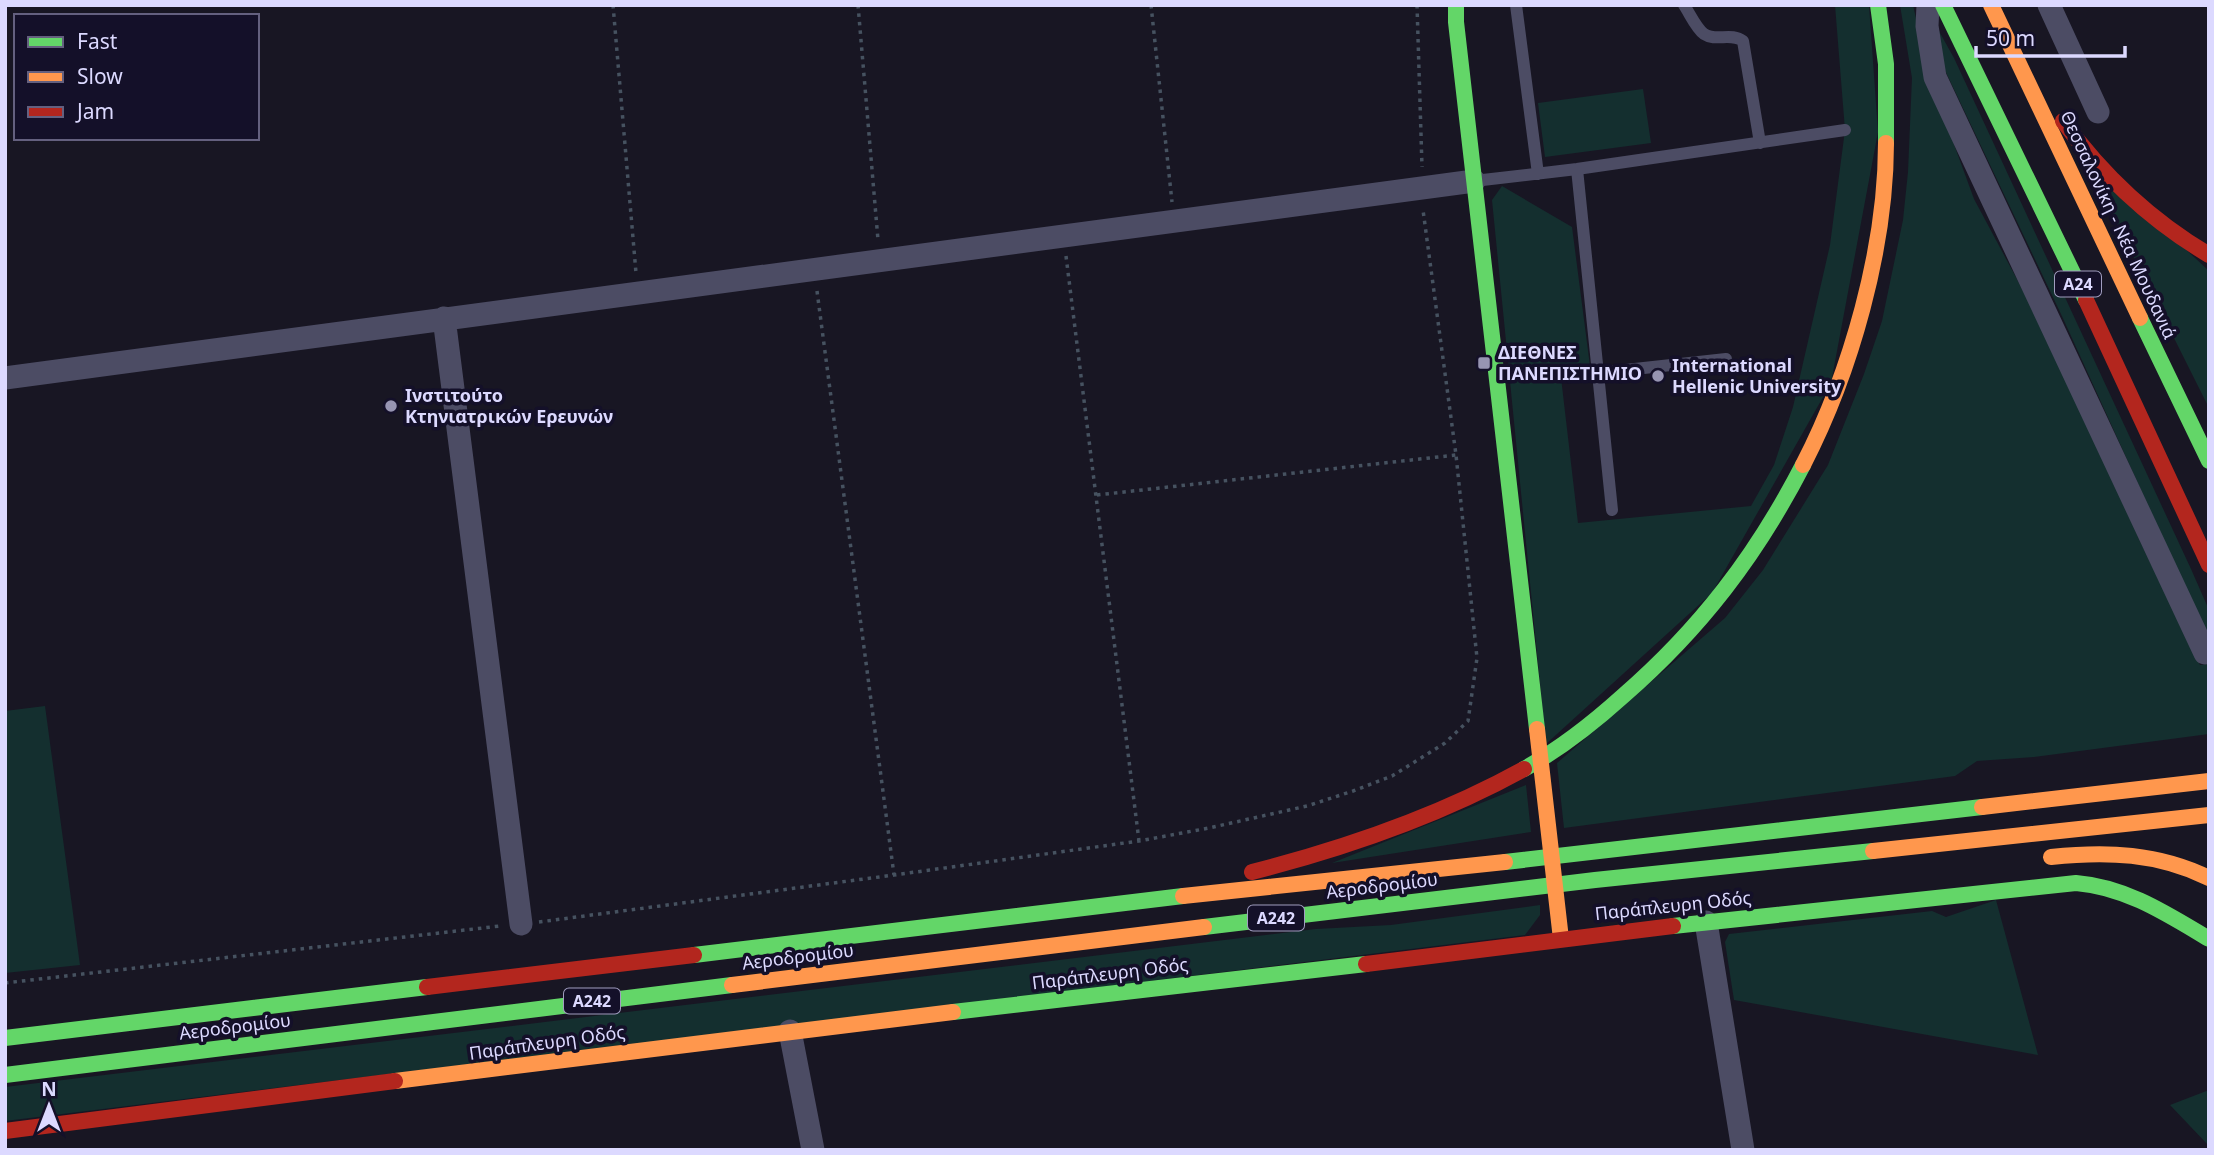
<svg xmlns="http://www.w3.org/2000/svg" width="2214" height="1155" font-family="'Noto Sans',sans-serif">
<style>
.green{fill:#142f2f}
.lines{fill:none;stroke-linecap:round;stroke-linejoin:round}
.path{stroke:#465260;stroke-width:3.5;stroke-dasharray:3.5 5;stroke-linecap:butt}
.lane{stroke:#4c4c64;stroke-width:12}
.street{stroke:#4c4c64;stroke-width:23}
.fast{stroke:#63d668;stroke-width:16}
.slow{stroke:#ff974d;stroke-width:16}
.jam{stroke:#b3261e;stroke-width:16}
.poi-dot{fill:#9795b2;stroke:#141029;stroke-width:2.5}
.labels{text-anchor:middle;stroke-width:7;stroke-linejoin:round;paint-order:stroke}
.shield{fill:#141029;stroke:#a09dbf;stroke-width:2}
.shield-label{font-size:16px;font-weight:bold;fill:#dcd9ff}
.street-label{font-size:18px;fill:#dcd9ff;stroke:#141029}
.poi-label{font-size:18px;font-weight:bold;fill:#dcd9ff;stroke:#141029;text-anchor:start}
</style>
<rect width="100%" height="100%" fill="#181623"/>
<path class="green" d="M1835,5H1869L1878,132L1831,383L1712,593L1546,744L1492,200L1502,186L1572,227L1590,366L1560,369L1578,523L1751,506L1774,465L1793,407L1830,245L1845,130Z
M1900,5H1913L1929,76L1974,199L2049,339L2140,541L2200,665L2209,664V734L2034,757L1977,761L1955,776L1564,828L1557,763L1725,618L1763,570L1828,465L1864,374L1882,321L1903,220L1908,172L1912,78Z
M1935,24L1954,58L2191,569L2209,610V640L2061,314L1941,62Z
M1643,89L1651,143L1545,157L1538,103Z
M2081,152L2209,271V408Z
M45,706L80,965L5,973V711Z
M1526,785L1531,832L1332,863Z
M1996,900L2038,1055L1734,1000L1725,942L1729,934L1932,911L1946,917Z
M1540,905V915L1525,935L5,1121V1087L1316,929L1391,925Z
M2209,1090V1146L2170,1105Z"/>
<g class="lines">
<path class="path" d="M613,5L636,273
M858,5L878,240
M1151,5L1172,202
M1417,5L1422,167
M1066,256L1139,841
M817,291L894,875
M1097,495L1456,455
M539,922L894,875L1139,841L1209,828L1307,806L1353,791L1392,776L1445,743L1468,721L1477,658L1456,455L1423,210
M5,983L500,926"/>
<path class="lane" d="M1516,5L1538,174
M1684,5C1690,14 1696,28 1704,34C1716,42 1731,32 1743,41L1760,143
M1577,169L1612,510
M1474,181L1577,169L1845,130
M1598,373L1726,359"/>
<path class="street" d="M1928,5L1927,26L1935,77L2205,653
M2049,5L2098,112
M444,318L521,924
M5,378L1474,181
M1706,922L1743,1150
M790,1031L813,1150"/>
<path class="fast" d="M1456,5V22L1537,729
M1878,5L1886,64V143
M1943,5L2086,300
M2140,318L2209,461
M1524,769C1560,749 1592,724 1623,696C1700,629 1756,556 1803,465
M1505,862L1982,807
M1673,926L2076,883C2126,887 2167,914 2209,939
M1204,927L1595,880L1873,851
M694,955L1183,896
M953,1012L1366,964
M5,1038L427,987
M5,1075L732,985"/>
<path class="slow" d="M1991,5L2140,318
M1803,465C1851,372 1886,248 1886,143
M1537,729L1561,939
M1982,807L2209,781
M1873,851L2209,815
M2051,857C2107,851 2158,853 2209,878
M1183,896L1505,862
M732,985L1204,927
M395,1081L953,1012"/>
<path class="jam" d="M2063,121C2103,176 2150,220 2209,255
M2086,300L2209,565
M1252,872C1346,848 1439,816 1524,769
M1366,964L1673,926
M427,987L694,955
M5,1131L395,1081"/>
</g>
<g class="poi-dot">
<rect x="1477" y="356" width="14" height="14" rx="3.5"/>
<circle cx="1658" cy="376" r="7"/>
<circle cx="391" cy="406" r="7"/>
</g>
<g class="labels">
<g class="shield">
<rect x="2055" y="271.5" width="46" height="25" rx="5"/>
<rect x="1248" y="905.5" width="56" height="25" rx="5"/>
<rect x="564" y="988.5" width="56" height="25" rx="5"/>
</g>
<g class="shield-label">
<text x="2078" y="290">Α24</text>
<text x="1276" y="924">Α242</text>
<text x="592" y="1007">Α242</text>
</g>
<g class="street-label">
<text transform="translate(2118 225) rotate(65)" y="6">Θεσσαλονίκη - Νέα Μουδανιά</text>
<text transform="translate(1382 886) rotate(-7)" y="6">Αεροδρομίου</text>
<text transform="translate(1673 906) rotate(-6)" y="6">Παράπλευρη Οδός</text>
<text transform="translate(798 957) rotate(-7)" y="6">Αεροδρομίου</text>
<text transform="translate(1110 974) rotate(-7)" y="6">Παράπλευρη Οδός</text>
<text transform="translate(235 1027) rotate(-7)" y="6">Αεροδρομίου</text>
<text transform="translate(547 1043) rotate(-8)" y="6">Παράπλευρη Οδός</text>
</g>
<g class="poi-label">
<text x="1498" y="359">ΔΙΕΘΝΕΣ<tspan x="1498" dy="21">ΠΑΝΕΠΙΣΤΗΜΙΟ</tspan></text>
<text x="1672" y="372">International<tspan x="1672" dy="21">Hellenic University</tspan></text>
<text x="405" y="402">Ινστιτούτο<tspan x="405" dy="21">Κτηνιατρικών Ερευνών</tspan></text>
</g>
</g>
<rect width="2214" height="1155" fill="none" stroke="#dcd9ff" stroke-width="14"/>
<rect x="14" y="14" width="245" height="126" fill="#141029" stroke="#64607f" stroke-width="2"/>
<rect x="28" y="37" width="35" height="10" fill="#63d668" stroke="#64607f" stroke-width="2"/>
<text x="77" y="49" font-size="21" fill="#dcd9ff">Fast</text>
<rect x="28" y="72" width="35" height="10" fill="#ff974d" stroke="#64607f" stroke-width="2"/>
<text x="77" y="84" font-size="21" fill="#dcd9ff">Slow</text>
<rect x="28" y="107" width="35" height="10" fill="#b3261e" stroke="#64607f" stroke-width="2"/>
<text x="77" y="119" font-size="21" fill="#dcd9ff">Jam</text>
<g transform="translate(49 1106)" stroke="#141029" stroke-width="5" paint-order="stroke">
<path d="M0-5L12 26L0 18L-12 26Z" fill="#dcd9ff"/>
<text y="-10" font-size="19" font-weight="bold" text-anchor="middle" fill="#dcd9ff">N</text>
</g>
<path d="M1976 46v10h149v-10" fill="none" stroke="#dcd9ff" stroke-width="3.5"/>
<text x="1986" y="46" font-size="21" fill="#dcd9ff" stroke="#141029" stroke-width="5" paint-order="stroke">50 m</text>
</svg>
